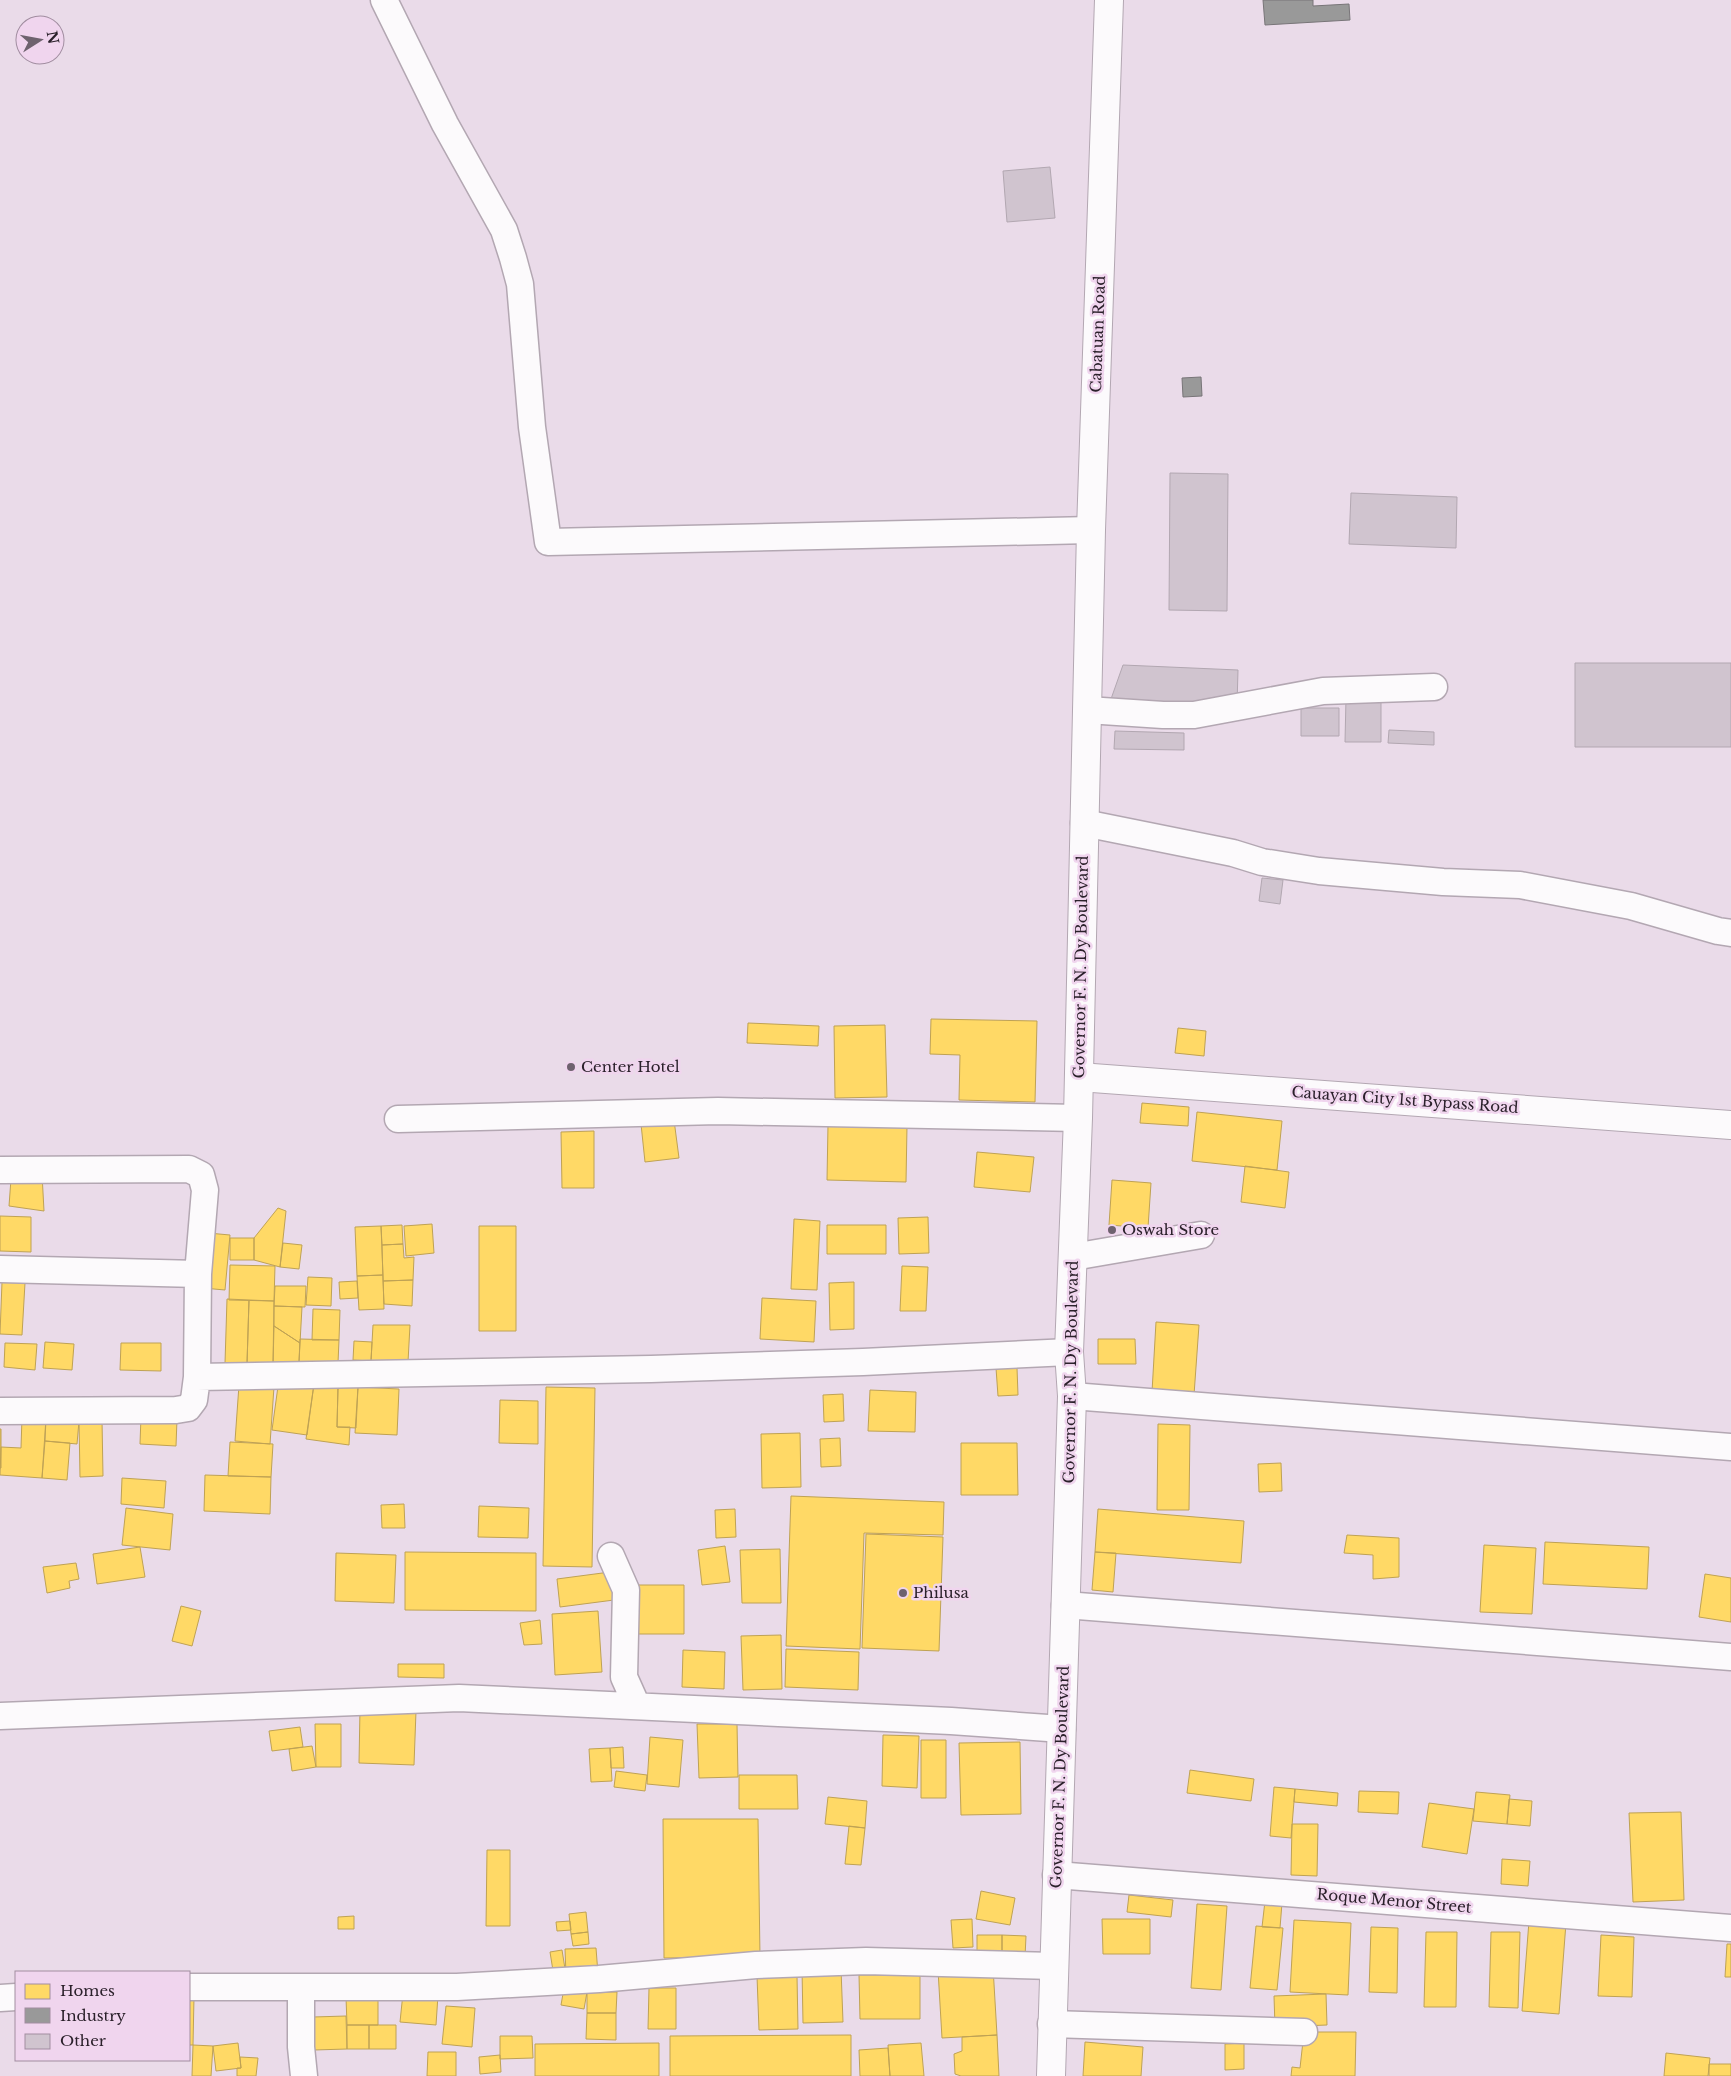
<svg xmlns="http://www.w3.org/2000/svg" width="1731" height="2076" font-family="'Libre Baskerville',serif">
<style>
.homes{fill:#ffd966;stroke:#bfa254}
.industry{fill:#999;stroke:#787578}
.building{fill:#d0c4cf;stroke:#b2a7b1}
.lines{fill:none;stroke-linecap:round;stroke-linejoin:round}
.minor-casing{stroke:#b3a7b2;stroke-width:29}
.major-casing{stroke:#b3a7b2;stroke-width:30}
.highway-casing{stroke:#b3a7b2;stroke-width:30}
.minor{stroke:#fcfafc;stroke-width:26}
.major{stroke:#fcfafc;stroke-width:28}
.highway{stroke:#fcfafc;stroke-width:28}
.poi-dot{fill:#6e626e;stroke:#f0d5ee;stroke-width:2}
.labels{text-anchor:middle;stroke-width:5;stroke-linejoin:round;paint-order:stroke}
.street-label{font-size:15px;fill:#2b212b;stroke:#f0d5ee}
.poi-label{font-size:15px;fill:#2b212b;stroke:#f0d5ee;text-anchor:start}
</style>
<rect width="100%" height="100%" fill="#eadbe9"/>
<path class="homes" d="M931,1019L1037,1021L1035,1102L959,1100L960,1055L930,1054Z
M748,1023L819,1026L818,1046L747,1043Z
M885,1025L887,1097L835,1098L834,1026Z
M1178,1028L1206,1031L1204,1056L1175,1053Z
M1142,1103L1189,1107L1188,1126L1140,1123Z
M1197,1112L1282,1121L1277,1170L1192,1161Z
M674,1120L679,1158L645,1162L641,1124Z
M828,1125L907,1126L906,1182L827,1180Z
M594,1131V1188H562L561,1132Z
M977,1152L1034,1157L1030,1192L974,1187Z
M1245,1166L1289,1172L1285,1208L1241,1202Z
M42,1174L44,1211L9,1206L11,1179Z
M1112,1180L1151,1183L1148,1228L1109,1225Z
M278,1208L286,1211L280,1267L254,1260V1238Z
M0,1216L31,1217V1252L0,1251Z
M928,1217L929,1253L899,1254L898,1218Z
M794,1219L820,1221L817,1290L791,1289Z
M432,1224L434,1253L406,1256L404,1226Z
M402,1225L403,1244L382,1245L381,1226Z
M827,1225H886V1254H827Z
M381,1226L383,1275L357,1276L355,1227Z
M479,1226H516V1331H479Z
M208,1233L230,1235L225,1290L203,1288Z
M230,1238H254V1260H230Z
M283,1243L302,1245L299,1269L280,1267Z
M403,1244L404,1258L414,1257L413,1280L383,1281L382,1245Z
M230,1265L275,1266L274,1301L229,1300Z
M902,1266L928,1267L926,1311H900Z
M383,1275L384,1309L359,1310L357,1276Z
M308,1277L332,1278L331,1306L306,1305Z
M413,1280L412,1306L384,1304L383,1281Z
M357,1281L358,1298L340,1299L339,1282Z
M2,1282L25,1283L22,1335L0,1334Z
M854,1282V1329L830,1330L829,1283Z
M275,1286H306L305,1307L274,1306Z
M762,1298L816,1301L814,1342L760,1339Z
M227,1299L249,1300L247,1364L225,1363Z
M249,1300L274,1301L273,1365L247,1364Z
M274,1306L302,1307L300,1343L274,1326Z
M313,1309L340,1310L339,1340H312Z
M1156,1322L1199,1325L1194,1395L1152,1392Z
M373,1325H410L408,1362L371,1361Z
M274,1326L300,1343L299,1362L273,1365Z
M300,1339L339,1340L338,1363L299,1362Z
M1098,1339H1135L1136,1364H1098Z
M354,1341L372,1342L371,1361L353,1360Z
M45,1342L74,1344L72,1370L43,1368Z
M5,1343L37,1344L35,1370L4,1367Z
M121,1343H161V1371L120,1370Z
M996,1368H1017L1018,1395L998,1396Z
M279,1379L314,1384L307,1435L272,1430Z
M314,1384L338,1388L337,1427H350L349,1445L306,1439Z
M239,1385L274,1387L270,1444L235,1441Z
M338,1386L358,1387L356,1428L337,1427Z
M358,1387L399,1389L397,1435L355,1433Z
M546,1387L595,1388L592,1567L543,1566Z
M870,1390L916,1392L915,1432L868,1431Z
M843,1394L844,1421L824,1422L823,1395Z
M500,1400L538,1401V1444L499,1443Z
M141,1416L177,1419L176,1446L140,1444Z
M22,1417L46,1418L42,1478L0,1475L1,1447L21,1448Z
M46,1418L79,1421L77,1444L45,1441Z
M102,1420L103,1476L80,1477L79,1421Z
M1158,1424L1190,1425L1189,1510H1157Z
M0,1429H1V1468H0Z
M800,1433L801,1487L762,1488L761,1434Z
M840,1438L841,1466L821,1467L820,1439Z
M45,1441L70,1443L67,1480L42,1478Z
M230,1442L273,1444L271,1477L228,1476Z
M961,1443H1017L1018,1495H961Z
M1281,1463L1282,1491L1259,1492L1258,1464Z
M205,1475L271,1477L270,1514L204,1511Z
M122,1478L166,1481L164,1508L121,1504Z
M791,1496L944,1502L943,1535L864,1533L860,1649L786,1646Z
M404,1504L405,1528H382L381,1505Z
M479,1506L529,1508L528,1538L478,1537Z
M126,1508L173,1514L170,1550L122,1545Z
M735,1509L736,1537L716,1538L715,1510Z
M1098,1509L1244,1521L1241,1563L1095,1552Z
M866,1534L943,1537L939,1651L862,1648Z
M1347,1535L1399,1538V1577L1373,1579V1555L1344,1553Z
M1545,1542L1649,1547L1647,1589L1543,1584Z
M1484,1545L1536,1548L1532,1614L1480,1612Z
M725,1546L730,1582L702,1585L698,1550Z
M140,1547L145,1577L97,1584L93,1554Z
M780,1549L781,1603H742L740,1550Z
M405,1552L536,1553V1611L405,1610Z
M1095,1552L1116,1553L1113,1592L1092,1590Z
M336,1553L396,1555L394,1603L335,1601Z
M76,1563L79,1579L69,1581L70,1588L47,1593L43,1567Z
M610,1572L614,1600L560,1607L557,1579Z
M1705,1574L1731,1578V1622L1699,1617Z
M637,1585H684V1634H638Z
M181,1606L201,1611L192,1646L172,1641Z
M598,1611L602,1672L555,1675L552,1614Z
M540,1620L542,1644L524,1645L520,1623Z
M781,1635L782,1689L743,1690L741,1636Z
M786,1649L859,1652L858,1690L785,1687Z
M683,1650L725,1652L724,1689L682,1687Z
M398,1664H444V1678L398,1677Z
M360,1709L416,1711L414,1765L359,1763Z
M315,1724H341V1767H316Z
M697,1724H737L738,1777L699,1778Z
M300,1727L303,1747L272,1751L269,1731Z
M883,1735L919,1736L917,1788L882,1786Z
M650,1737L683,1740L679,1787L647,1784Z
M921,1740H946V1798H921Z
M1020,1742L1021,1814L961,1815L959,1743Z
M312,1746L316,1767L292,1771L289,1749Z
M623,1747L624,1768H611L610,1748Z
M610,1748L612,1781L591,1782L589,1749Z
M1190,1770L1254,1779L1251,1801L1187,1793Z
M616,1771L647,1775L645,1791L614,1787Z
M739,1775H797L798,1809H739Z
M1274,1787L1295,1789L1291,1838L1270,1836Z
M1295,1789L1338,1793L1337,1806L1294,1802Z
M1359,1791L1399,1792L1398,1814L1358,1812Z
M1476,1792L1510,1795L1507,1824L1473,1821Z
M828,1797L867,1801L865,1828L825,1824Z
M1509,1799L1532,1801L1530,1826L1507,1824Z
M1429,1803L1474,1809L1467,1854L1422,1847Z
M1681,1812L1684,1900L1633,1902L1629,1813Z
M663,1819H758L760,1957L664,1958Z
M1292,1824H1318L1317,1876L1291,1875Z
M849,1826L865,1828L861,1865L845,1864Z
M487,1850H510V1926H486Z
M1502,1859L1530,1861L1528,1886L1501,1884Z
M981,1891L1015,1898L1010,1925L976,1919Z
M1129,1895L1173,1900L1171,1917L1127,1912Z
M1265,1901L1282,1903L1280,1928L1262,1927Z
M1197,1904L1227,1906L1221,1990L1191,1988Z
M586,1912L588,1932L571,1934L569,1914Z
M354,1916V1929H338V1917Z
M972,1919L973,1947L953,1948L951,1920Z
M1102,1919H1150V1954H1103Z
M1294,1920L1351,1923L1348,1995L1290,1992Z
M570,1921L571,1930L557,1931L556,1922Z
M1529,1921L1566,1923L1559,2014L1522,2011Z
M1256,1926L1283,1928L1277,1990L1250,1988Z
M1371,1927L1398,1928L1397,1993L1369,1992Z
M588,1932L589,1944L573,1946L571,1934Z
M1426,1932H1457L1456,2007H1424Z
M1491,1932H1520L1518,2008L1489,2007Z
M977,1935H1002V1957L977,1956Z
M1002,1935L1026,1936L1025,1957H1002Z
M1601,1935L1634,1937L1632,1997L1598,1996Z
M1727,1944H1731V1977H1725Z
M596,1948L598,1974L566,1975L565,1949Z
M562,1950L566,1975L554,1977L550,1952Z
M993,1967L997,2035L942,2038L938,1970Z
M802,1969H841L843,2022L803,2023Z
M859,1975H920V2019H860Z
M757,1976H797L798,2029L759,2030Z
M564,1988L587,1992L584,2009L561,2005Z
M649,1988H676V2029H648Z
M587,1992H617L616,2013H587Z
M403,1993L438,1995L436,2025L400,2022Z
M1326,1994L1327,2025L1275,2027L1274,1996Z
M189,1997H194L193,2045H189Z
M346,1997H378V2025H347Z
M446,2006L475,2008L472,2047L442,2044Z
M587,2013H616V2040L586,2039Z
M346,2016L347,2049L314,2050L313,2017Z
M347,2025H369V2049H347Z
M369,2025H396V2049H369Z
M1304,2032H1356L1355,2076H1291L1292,2067L1300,2068Z
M851,2035V2076H670V2036Z
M997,2035L999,2076H961L955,2074L954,2054L962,2051V2037Z
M500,2036H532L533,2058L500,2059Z
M1085,2042L1143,2047L1141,2076H1083Z
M238,2043L241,2068L216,2071L213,2046Z
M659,2043V2076H535V2044Z
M921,2043L924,2076H890L888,2045Z
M1244,2043V2069L1225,2070V2044Z
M193,2045L213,2046L211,2076H192Z
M888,2048L890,2076H860L859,2050Z
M428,2052H456V2076H427Z
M1666,2053L1710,2058L1708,2076H1664Z
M500,2055L501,2072L480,2074L479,2057Z
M240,2057L258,2058L256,2076H237V2068H241Z
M1709,2064H1731V2076H1709Z"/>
<path class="industry" d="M1263,0H1313V6L1349,4L1350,20L1265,25Z
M1201,377L1202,396L1183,397L1182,378Z"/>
<path class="building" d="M1050,167L1055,218L1007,222L1003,171Z
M1170,473L1228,474L1227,611L1169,610Z
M1351,493L1457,497L1456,548L1349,544Z
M1575,663H1731V747H1575Z
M1123,665L1238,670L1237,705L1111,699Z
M1346,698H1381V742H1345Z
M1301,708H1339V736H1301Z
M1389,730L1434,732V745L1388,743Z
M1115,731L1184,733V750L1114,749Z
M1262,878L1283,880L1280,904L1259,901Z"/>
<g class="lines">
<defs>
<path id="minor" d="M384,0L445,124L504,230L513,258L520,284L532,427L548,542L1091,530
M1087,710L1163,715H1194L1323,691L1434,687
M1084,823L1233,853L1262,862L1319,871L1443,882L1520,885L1631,906L1718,931L1731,933
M398,1119L718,1111L1078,1118
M0,1170L189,1169L201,1175L205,1190L198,1274L197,1377L194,1400L188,1408L176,1410L0,1411
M1073,1257L1201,1235
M0,1269L198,1274
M197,1377L651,1369L863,1362L1069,1352
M1072,1396L1731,1447
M611,1556L626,1590L624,1677L637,1706
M1065,1605L1731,1657
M0,1716L459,1698L951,1721L1062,1729
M1056,1875L1731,1928
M189,1987H457L599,1979L756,1965L866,1961L1053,1966
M301,1987V2047L304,2076
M0,1998L16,1997
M1051,2024L1304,2032"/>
<path id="major" d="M1079,1077L1731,1125"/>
<path id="highway" d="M1051,2076L1072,1396L1069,1352L1078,1118L1091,530L1109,0"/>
</defs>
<use href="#minor" class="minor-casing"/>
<use href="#major" class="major-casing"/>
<use href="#highway" class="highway-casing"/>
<use href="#minor" class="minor"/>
<use href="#major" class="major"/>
<use href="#highway" class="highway"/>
</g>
<g class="poi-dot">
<circle cx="571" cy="1067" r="5"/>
<circle cx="1112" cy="1230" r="5"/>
<circle cx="903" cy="1593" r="5"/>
</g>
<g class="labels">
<g class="street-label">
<text transform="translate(1098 334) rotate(-88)" y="5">Cabatuan Road</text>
<text transform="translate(1081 967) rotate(-89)" y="5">Governor F. N. Dy Boulevard</text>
<text transform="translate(1405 1100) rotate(4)" y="5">Cauayan City 1st Bypass Road</text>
<text transform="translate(1071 1372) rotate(-89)" y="5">Governor F. N. Dy Boulevard</text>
<text transform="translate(1060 1777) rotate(-88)" y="5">Governor F. N. Dy Boulevard</text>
<text transform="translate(1394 1901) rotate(5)" y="5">Roque Menor Street</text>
</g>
<g class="poi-label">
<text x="581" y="1072">Center Hotel</text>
<text x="1122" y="1235">Oswah Store</text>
<text x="913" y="1598">Philusa</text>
</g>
</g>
<rect x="15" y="1971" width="175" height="90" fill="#f0d5ee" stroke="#a18da0"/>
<rect x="25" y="1984" width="25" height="15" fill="#ffd966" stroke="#a18da0"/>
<text x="60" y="1996" font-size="15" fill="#2b212b">Homes</text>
<rect x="25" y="2008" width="25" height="15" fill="#999999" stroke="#a18da0"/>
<text x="60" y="2021" font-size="15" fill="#2b212b">Industry</text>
<rect x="25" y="2034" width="25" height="15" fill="#d0c4cf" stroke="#a18da0"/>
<text x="60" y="2046" font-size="15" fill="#2b212b">Other</text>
<g transform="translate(40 40) rotate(79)"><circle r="24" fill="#f0d5ee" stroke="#a18da0"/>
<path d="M0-4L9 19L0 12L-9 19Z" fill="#6e626e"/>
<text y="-8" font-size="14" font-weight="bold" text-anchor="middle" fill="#2b212b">N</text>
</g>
</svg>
